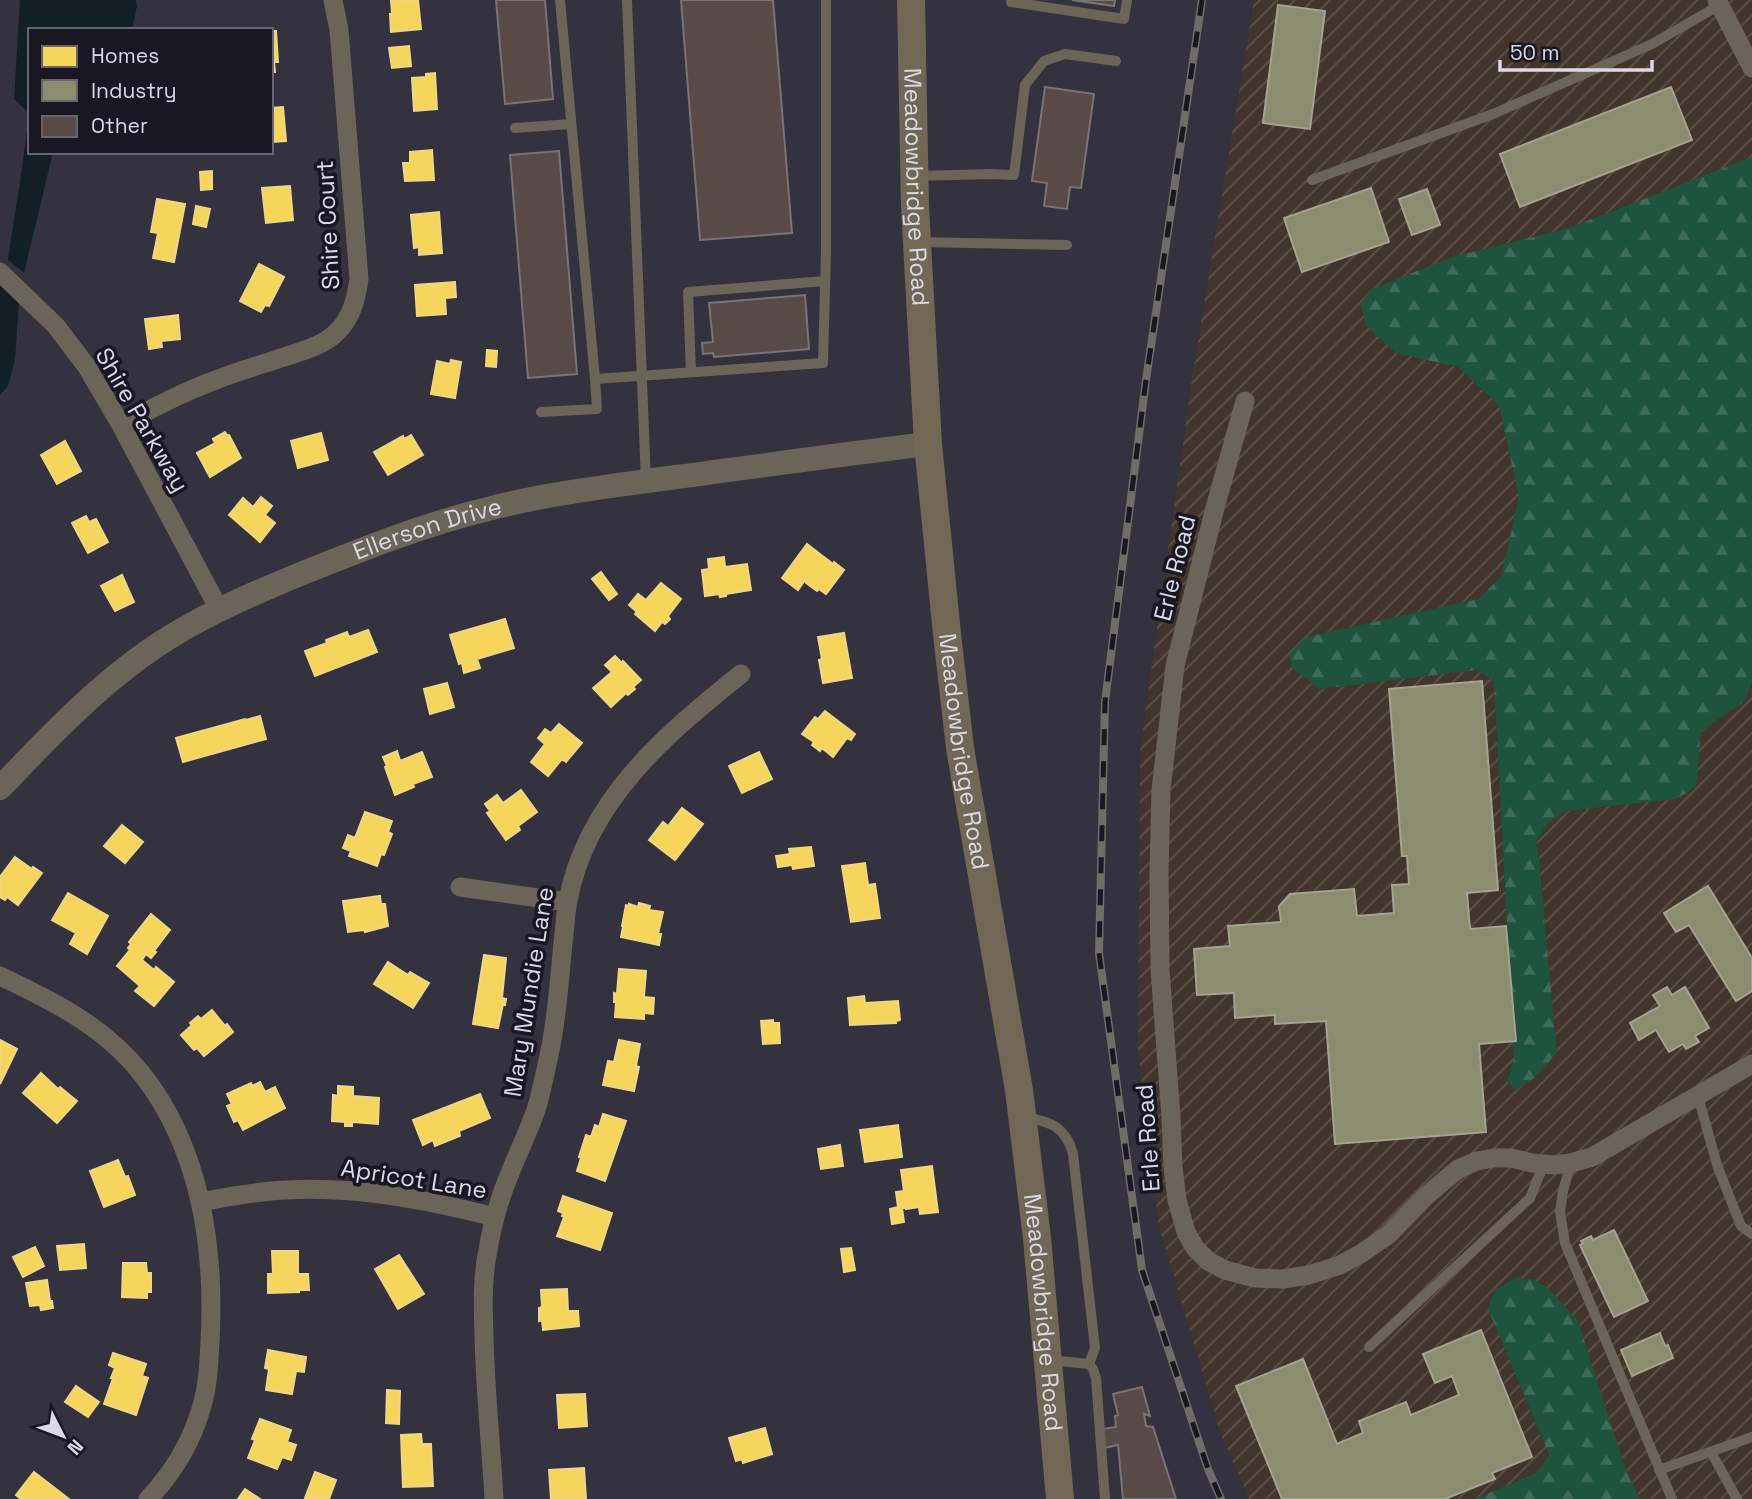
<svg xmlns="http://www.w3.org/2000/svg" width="1752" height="1499" font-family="'Space Grotesk',sans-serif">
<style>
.industrial{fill:url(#industrial-furrows)}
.forest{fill:url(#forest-firs)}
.water{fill:#112024}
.homes{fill:#f6d55c;stroke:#eed686;stroke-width:2}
.industry{fill:#8c8c6e;stroke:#a4a393;stroke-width:2}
.building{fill:#584a46;stroke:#7a7375;stroke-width:2}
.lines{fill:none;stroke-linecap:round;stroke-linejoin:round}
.service{stroke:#6b6558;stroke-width:10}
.minor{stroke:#6b6558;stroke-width:19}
.tertiary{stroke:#6b6558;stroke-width:24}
.secondary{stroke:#706855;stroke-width:28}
.rail-casing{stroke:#706d69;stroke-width:8}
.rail{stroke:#191722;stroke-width:5;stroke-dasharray:16;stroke-linecap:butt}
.labels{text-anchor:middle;stroke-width:7;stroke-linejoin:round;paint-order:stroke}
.street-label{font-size:24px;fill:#dbd9e8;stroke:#191722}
</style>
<defs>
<pattern id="industrial-furrows" width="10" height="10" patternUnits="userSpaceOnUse" patternTransform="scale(1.75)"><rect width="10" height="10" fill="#42352b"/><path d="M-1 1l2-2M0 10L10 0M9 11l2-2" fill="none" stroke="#5d524a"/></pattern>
<pattern id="forest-firs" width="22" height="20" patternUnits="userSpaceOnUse" patternTransform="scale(1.75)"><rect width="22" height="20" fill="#1e533d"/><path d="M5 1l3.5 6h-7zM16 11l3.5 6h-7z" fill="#3e6b59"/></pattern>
</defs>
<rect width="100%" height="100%" fill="#34323e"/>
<path class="industrial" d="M1254,0H1752V157L1569,228L1452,257L1431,362L1458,367L1499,406L1519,498L1501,577L1478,599L1306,637L1320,689L1477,670L1494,681L1514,1059L1507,1081L1557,1053L1537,840L1548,823L1566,811L1676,799L1701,731L1745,701L1752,682V1499H1639L1623,1461L1488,1308L1549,1455L1538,1472L1475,1499H1249L1221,1435L1159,1227L1138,1051L1140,751L1193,372Z"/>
<path class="forest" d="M1752,157V682L1745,701L1701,731L1696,787L1676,799L1566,811L1548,823L1537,840L1557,1053L1532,1080L1516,1090L1507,1082L1514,1059L1494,681L1477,670L1320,689L1292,668L1289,654L1306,637L1478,599L1501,577L1519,497L1499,406L1458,367L1396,353L1366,326L1361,304L1372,289L1452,257L1569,228Z
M1517,1277L1535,1280L1549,1289L1578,1321L1623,1461L1639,1499H1475L1538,1472L1549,1455L1488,1308L1495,1290Z"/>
<path class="water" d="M20,0H136L137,6L132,30H30V152H53L24,273L8,260C15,211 24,162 29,113L14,99Z
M0,285L19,303L15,359L8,386L0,395Z"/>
<path class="homes" d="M391,0H418L421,29L391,32L390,14H392Z
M271,31H276L278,62H274L275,72H271Z
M409,46L411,66L392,68L389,48Z
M435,73L437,109L414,111L412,78L426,77V74Z
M283,107L286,141L271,142V108Z
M432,150L434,180L405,181L403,163H410V152Z
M212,171V189L201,190L200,172Z
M290,186L293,220L266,223L262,188Z
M157,199L185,204L174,262L153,258L158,233L151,232Z
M196,206L210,209L206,227L193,224Z
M439,212L442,253L419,255V247L414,248L411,215Z
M259,264L284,277L269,306L265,305L261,312L240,301Z
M455,282L456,297L445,298L446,314L417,316L415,285Z
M178,315L180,339L161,341L162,347L149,349L145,319Z
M487,350L497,351L496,367L486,366Z
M451,360L461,362L455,398L431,394L437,361L450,364Z
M225,432L227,435H229L241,458L210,477L197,453L215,443L213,439Z
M321,433L328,460L298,468L291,441Z
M411,435L423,455L388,475L374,452L403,436L404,439Z
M65,441L81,471L57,484L41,455Z
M261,497L272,506L265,515L275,523L260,542L229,515L243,498L253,507Z
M86,516L89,522L96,519L108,542L88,553L72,523Z
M807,544L833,564L834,562L844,570L826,594L819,589L817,591L806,583L805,580L798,590L782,578Z
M724,557L725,567L747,564L751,590L726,594V596L720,597L719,594L705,596L702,570L709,569L708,559Z
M601,572L617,594L609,600L592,579Z
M122,575L134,602L115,611L101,586Z
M661,583L681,599L668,616L670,619L665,624L662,622L655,631L635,614L637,612L629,605L638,594L646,600Z
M505,619L514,648L477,659L480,668L464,673L462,663L459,664L450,635Z
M368,630L377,652L315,676L305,651L327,643L326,640L347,632L349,637Z
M844,633L852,678L823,683L819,660L822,659L818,637Z
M615,656L622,663L623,661L641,680L633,687L635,689L628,695L626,693L611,707L593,688L612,672L605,665Z
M447,683L454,707L430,714L424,689Z
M825,711L855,734L851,740L847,738L833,757L822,748L820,751L812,745L814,742L802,734L815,717L818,719Z
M260,716L266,739L183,762L176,738L245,719L246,720Z
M559,724L582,743L566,762L562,759L548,776L531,762L545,744L538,738L545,729L551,733Z
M397,751L400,761L422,752L432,777L413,784L414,787L395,795L385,767L387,766L383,757Z
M759,752L772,779L742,793L729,766Z
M521,790L537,812L518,826L520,830L506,840L487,813L490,811L485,804L497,795L503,803Z
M682,808L703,824L675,860L649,840L663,822L668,826Z
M365,812L392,821L388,832L392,834L384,855L381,854L377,866L349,856L351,851L343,848L348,835L355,838Z
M122,825L143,842L125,863L104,846Z
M811,847L814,866L793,869L792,865L778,867L776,856L790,854L789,849Z
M15,857L32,869L33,867L42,873L18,905L7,897L5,900L0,897V877Z
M865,863L868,885L875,884L880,918L851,922L842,866Z
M68,893L108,916L87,954L70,944L76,933L52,920Z
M380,896L381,904H385L388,926L365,932L364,930L348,932L343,901Z
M639,903L650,906L649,910L663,912L658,934H661L659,945L621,937L623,927L622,926L626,905L629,906V904L638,907Z
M151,914L170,930L154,951L156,952L151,958L146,954L142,960L154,970L156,967L174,982L154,1006L135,991L140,986L117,966L130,950L128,948L131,944L129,942Z
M484,955L506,958L502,998L506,999L505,1005L503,1004L498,1028L473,1024Z
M388,962L408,975L410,972L429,983L413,1008L374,984Z
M619,969L646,971L644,997L654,998L653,1014L644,1013V1019L615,1017L616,1002H614V993L617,994Z
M864,996L865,1003L898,1001L900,1020L896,1021V1023L850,1025L848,998Z
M212,1010L225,1026L227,1024L233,1032L204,1056L197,1048L194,1050L181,1035L192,1025L190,1023L198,1016L201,1019Z
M773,1020V1023H779L780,1043L763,1044L761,1021Z
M0,1040L17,1049L0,1084Z
M619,1040L640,1044L636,1066L639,1067L634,1091L603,1085L608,1061L614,1062Z
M41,1073L58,1089L60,1087L77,1101L57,1123L23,1093Z
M260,1082L265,1092L275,1087L285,1108L243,1130L238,1120L234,1122L227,1106L232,1104L227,1094L251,1083L252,1086Z
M338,1086L353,1087V1096L379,1098L378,1124L352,1122V1126H345V1122L332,1121L333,1095L338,1096Z
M480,1094L490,1118L459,1131L460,1136L435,1146L433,1140L423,1145L413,1120Z
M603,1114L626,1121L605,1181L577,1171L581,1158L579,1157L586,1135L591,1137L595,1125L599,1127Z
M898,1125L902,1157L865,1162L860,1130Z
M840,1145L843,1166L821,1169L818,1149Z
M118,1160L125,1177L128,1176L135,1195L104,1207L90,1171Z
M932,1166L938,1212L920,1214L919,1207L906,1209V1208H902L904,1222L892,1224L890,1209L898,1207L896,1192L904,1191L901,1170Z
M563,1196L612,1213L600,1250L557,1236L564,1217L562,1216L563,1213L558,1211Z
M84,1244L86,1268L60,1270L57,1246Z
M35,1247L44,1266L23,1277L13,1257Z
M851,1248L855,1270L844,1272L841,1249Z
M272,1251H298V1274H308L309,1290H299V1292L268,1293V1274H273Z
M399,1255L424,1294L398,1309L375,1269Z
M123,1263H146L147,1273H151V1292H147V1298L122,1297Z
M47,1280L50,1301H52L53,1308L41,1310L40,1305L30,1306L26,1283Z
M567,1289L568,1311H578L579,1326L543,1330L542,1320L539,1321V1308L542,1307L541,1290Z
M268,1350L306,1357L304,1372L296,1371L292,1394L266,1390L269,1369L265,1368Z
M113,1353L146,1364L142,1376L148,1378L136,1415L104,1404L113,1378H111L115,1368L109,1365Z
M76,1386L99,1402L88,1417L65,1402Z
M387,1390L400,1391L399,1424L386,1423Z
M585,1394L587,1426L559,1428L557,1395Z
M260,1419L291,1430L287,1442L296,1445L291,1460L282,1457L277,1469L248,1458L255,1440L252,1439Z
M765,1428L772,1454L743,1463L742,1459L736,1461L729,1438Z
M421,1434L422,1444H431L433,1486L403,1487L401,1435Z
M584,1468L586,1499H551L549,1470Z
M34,1472L69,1499H21L16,1495Z
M315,1472L336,1480L329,1499L305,1498Z
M245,1489L260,1499H238Z"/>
<path class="industry" d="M1278,5L1325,11L1310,129L1263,123Z
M1671,87L1692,140L1520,207L1500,154Z
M1371,188L1389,242L1302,272L1284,218Z
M1427,189L1440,225L1412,235L1399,199Z
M1482,681L1498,890L1467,893L1470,929L1506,926L1516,1041L1479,1044L1486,1132L1335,1144L1326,1021L1275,1024V1015L1235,1018L1234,993L1197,995L1194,949L1230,946L1228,926L1281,922L1279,906L1290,894L1354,889L1357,916L1394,913L1392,885L1409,884L1407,856H1402L1389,689Z
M1708,886L1752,958V991L1736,1001L1689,925L1676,932L1664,913Z
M1667,987L1672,995L1685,987L1709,1028L1695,1036L1699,1042L1686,1049L1683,1044L1669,1052L1656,1030L1639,1040L1630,1023L1660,1006L1653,995Z
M1614,1230L1648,1301L1614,1317L1580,1245L1583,1243L1581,1241L1591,1236L1593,1240Z
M1481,1330L1532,1457L1492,1473L1495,1479L1445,1499H1282L1236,1386L1303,1359L1337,1444L1363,1433L1359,1421L1406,1402L1411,1415L1459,1395L1452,1376L1435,1383L1423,1354Z
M1660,1333L1665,1346L1668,1345L1673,1358L1632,1376L1621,1350Z"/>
<path class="building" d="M496,0H545L553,99L505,104Z
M681,0H773L792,233L700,240Z
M1072,0H1115L1114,6Z
M1045,87L1094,94L1081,188L1070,187L1067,209L1044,206L1047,183L1032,181Z
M559,151L577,374L528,378L510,155Z
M805,295L809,349L714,357L713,353L703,354L702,343L713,342L709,303Z
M1142,1387L1150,1416L1144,1414L1146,1426L1153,1427L1176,1499H1123L1118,1445L1104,1448L1102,1429L1116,1427L1115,1416L1118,1415L1113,1394Z"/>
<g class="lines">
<path class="service" d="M560,0L595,379L823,363L826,251V0
M627,0L646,482
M1011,0V2L1124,19L1127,0
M515,128L571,124
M918,176L990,174L1014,175L1025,85L1044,61L1065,54L1116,61
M1312,180L1493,114L1652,44L1720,5
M918,242L1067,245
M691,372L688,292L825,281
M541,412L597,409L595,379
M1698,1096L1717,1165L1741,1226L1752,1234
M1026,1117C1051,1122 1066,1127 1073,1154L1095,1348L1089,1364
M1571,1163L1563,1191L1560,1212L1565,1243L1672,1499
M1369,1347L1530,1198L1544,1164
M1049,1360L1089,1364L1093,1369L1096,1378L1105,1499
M1711,1452L1737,1499
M1659,1470L1752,1437"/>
<path class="minor" d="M1717,0L1752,68
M0,272L56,326L87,367L121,425L219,609
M1245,401L1216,504L1175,666L1161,790L1159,872L1160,969L1171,1117L1173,1167L1177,1200L1186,1232L1195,1248L1208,1261L1225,1270L1255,1278L1282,1279L1309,1275L1340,1265L1362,1253L1388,1235L1426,1196L1458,1169L1477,1161L1494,1158H1511L1532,1163L1553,1165L1571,1163L1592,1157L1752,1064
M121,425C151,409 181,393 213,381C236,372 260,365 284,357C302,351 323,346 337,332C352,317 356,299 359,279L339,30L333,0
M460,887L567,902
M0,976C53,1001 105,1027 142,1074C201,1149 215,1249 210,1341C209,1363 208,1387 201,1409C191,1443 173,1473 148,1499
M200,1202C228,1197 257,1191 286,1190C356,1186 427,1200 495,1217
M494,1499C491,1444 485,1390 484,1335C483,1307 482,1278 488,1250C491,1231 496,1212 502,1194C512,1165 526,1138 536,1110C540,1097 543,1083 546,1069C556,1028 559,985 563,943C565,929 565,914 568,901C586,801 666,734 741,674"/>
<path class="tertiary" id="s1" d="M0,788C52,734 105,677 170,637C212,611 257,592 303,573C363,549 425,524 488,509C549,493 613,486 676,477C760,466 844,454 928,444"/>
<path class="secondary" id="s2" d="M911,0L915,206L928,444L947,634L960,748L1019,1090L1037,1238L1060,1499"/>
<defs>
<path id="rail" d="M1202,0L1146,380L1105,702L1099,953L1142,1270L1208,1469L1221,1499"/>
</defs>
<use href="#rail" class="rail-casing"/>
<use href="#rail" class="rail"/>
</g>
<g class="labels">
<g class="street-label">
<text dy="8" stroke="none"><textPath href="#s2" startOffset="187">Meadowbridge Road</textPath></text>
<text transform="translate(328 225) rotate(-93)" y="8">Shire Court</text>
<text transform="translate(142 420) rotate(60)" y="8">Shire Parkway</text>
<text dy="8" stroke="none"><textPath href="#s1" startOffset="508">Ellerson Drive</textPath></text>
<text transform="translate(1175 568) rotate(-76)" y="8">Erle Road</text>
<text dy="8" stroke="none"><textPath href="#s2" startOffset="754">Meadowbridge Road</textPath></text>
<text transform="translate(529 992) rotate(-81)" y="8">Mary Mundie Lane</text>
<text transform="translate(1148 1138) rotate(-94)" y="8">Erle Road</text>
<text transform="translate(414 1179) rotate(9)" y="8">Apricot Lane</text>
<text dy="8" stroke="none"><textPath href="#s2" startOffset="1321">Meadowbridge Road</textPath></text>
</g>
</g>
<rect x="28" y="28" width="245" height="126" fill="#191722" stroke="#676571" stroke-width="2"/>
<rect x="42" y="46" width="35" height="21" fill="#f6d55c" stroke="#676571" stroke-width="2"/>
<text x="91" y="63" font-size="21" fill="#dbd9e8">Homes</text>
<rect x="42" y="80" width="35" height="21" fill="#8c8c6e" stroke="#676571" stroke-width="2"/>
<text x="91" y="98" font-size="21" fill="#dbd9e8">Industry</text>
<rect x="42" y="116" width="35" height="21" fill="#584a46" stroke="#676571" stroke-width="2"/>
<text x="91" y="133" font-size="21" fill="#dbd9e8">Other</text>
<g transform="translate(63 1436) rotate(132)" stroke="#191722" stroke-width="5" paint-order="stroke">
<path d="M0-5L12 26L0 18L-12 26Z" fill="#dbd9e8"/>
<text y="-10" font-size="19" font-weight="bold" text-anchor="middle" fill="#dbd9e8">N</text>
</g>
<path d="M1500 60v10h152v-10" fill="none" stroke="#dbd9e8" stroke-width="3.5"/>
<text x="1510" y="60" font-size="21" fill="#dbd9e8" stroke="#191722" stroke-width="5" paint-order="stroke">50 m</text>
</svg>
